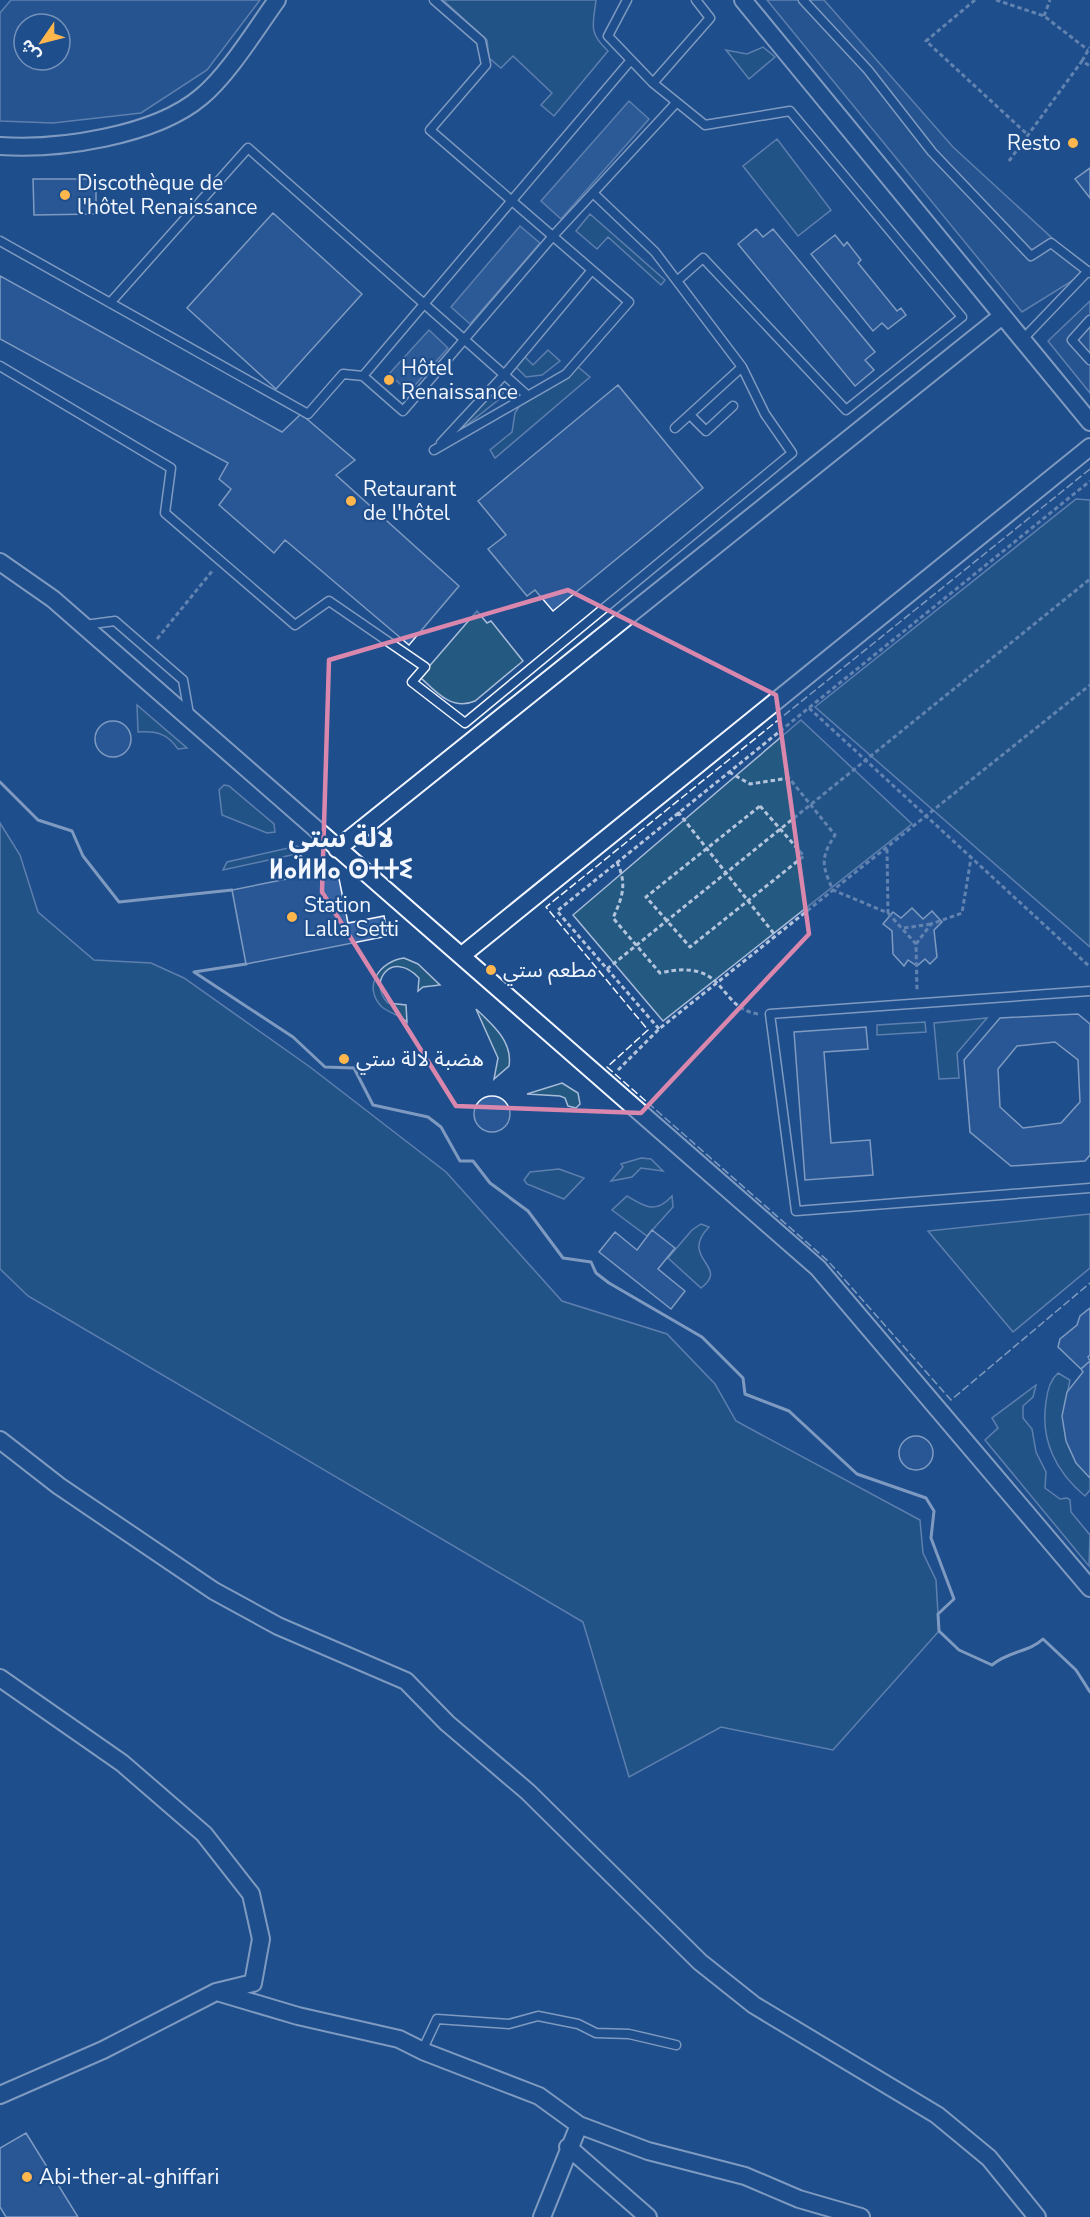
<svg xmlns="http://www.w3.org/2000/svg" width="1090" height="2217" font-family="'Nunito Sans','Noto Sans Arabic','Noto Sans Tifinagh',sans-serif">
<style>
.green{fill:#245a82;stroke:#a8bbd7;stroke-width:1.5}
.parking{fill:#305b95;stroke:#a8bbd7;stroke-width:1.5;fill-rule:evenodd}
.water{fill:#3b69a3;stroke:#a8bbd7;stroke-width:1.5}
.building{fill:#3563a3;stroke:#f2f6ff;stroke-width:1.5;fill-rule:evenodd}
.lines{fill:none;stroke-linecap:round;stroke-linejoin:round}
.service-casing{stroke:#f2f6ff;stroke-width:11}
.minor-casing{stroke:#f2f6ff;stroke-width:20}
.path{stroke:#b3c4dc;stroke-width:3;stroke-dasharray:4.5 3;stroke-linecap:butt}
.service{stroke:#1f4e8c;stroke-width:8}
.minor{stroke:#1f4e8c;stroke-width:16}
.fence{stroke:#f2f6ff;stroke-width:1.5;stroke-dasharray:8 3;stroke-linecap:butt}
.wall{stroke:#f2f6ff;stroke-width:3}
.marked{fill:none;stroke:#da87ad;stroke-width:4.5;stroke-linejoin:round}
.poi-dot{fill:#ffb74d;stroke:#1f4e8c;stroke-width:2}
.labels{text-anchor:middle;stroke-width:4.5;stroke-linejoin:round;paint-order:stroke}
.poi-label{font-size:21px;fill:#f2f6ff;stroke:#1f4e8c;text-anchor:start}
.district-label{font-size:27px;font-weight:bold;fill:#f2f6ff;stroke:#1f4e8c}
</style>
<rect width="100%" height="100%" fill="#1f4e8c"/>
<path class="green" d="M443,0H596C593,26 588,32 608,51L554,116L541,105L552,93L513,56L501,68L489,58L487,40Z
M763,47L775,57L749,79L726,50L747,54Z
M777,139L831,210L798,236L743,166Z
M590,214L665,280L661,285L608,237L597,249L576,231Z
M548,350L560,361L542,375L526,377L515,366L524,356L533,365Z
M578,367L590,377L495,458L490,450L512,432L515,413L523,400L563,379Z
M498,385L504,387L502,397L449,439Z
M1076,499L1090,500V947L815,707Z
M477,611L487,623L491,621L523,661L475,701C452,711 436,692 420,677Z
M137,705L187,748L178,749C167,733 156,731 138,732Z
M801,720L912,824L663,1021L573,915Z
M224,785L229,786L274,824L275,832L267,833L222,815L219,790Z
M0,823L20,855L38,912L94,960L151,963L184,978L310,1067L446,1172L562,1301L667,1334L715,1384L736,1421L920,1520L923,1553L936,1580L939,1631L833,1750L721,1727L629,1777L583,1622L28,1296L0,1269Z
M297,846L305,852L223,870L227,862Z
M404,958L418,964L440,985L423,987L418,991L419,978C392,949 367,982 388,1003L406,1005L407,1022C400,1015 389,1013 382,1007C361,986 381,961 404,958Z
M476,1009C493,1025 513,1042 509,1066L494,1079L498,1058Z
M987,1018L957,1053L959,1078L939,1079L934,1023Z
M925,1022L926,1032L877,1035V1025Z
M562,1083L578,1093L580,1104L576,1108L568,1106L565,1098L560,1096L527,1094Z
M641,1158L651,1159L663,1171L641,1168L632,1177L611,1181L623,1167L621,1164Z
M559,1169L584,1178L564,1199L527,1184L524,1180L530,1172Z
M627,1196C645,1207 656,1214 672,1196L673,1207L647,1236L612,1210Z
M1090,1214V1268L1013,1332L928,1231Z
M701,1224L709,1227C678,1259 731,1266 701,1288L668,1258L692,1230Z
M1058,1373L1070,1380C1061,1422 1059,1445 1090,1478V1490L1085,1496C1056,1472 1040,1440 1046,1402C1047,1392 1050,1380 1058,1373Z
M1036,1385L1033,1397L1023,1406V1418L1032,1429L1036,1452L1046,1472L1045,1488L1060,1499L1067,1498L1070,1500L1071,1512L1090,1535L1089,1566L985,1440L998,1428L992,1418Z"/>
<path class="parking" d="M11,0H260L207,70L141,113L53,123L0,121V13ZM24,24H60V60H24Z
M767,0H824L953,147L1088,271L1022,312Z
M1090,301V393L1048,341Z"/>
<path class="water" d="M629,101L649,119L561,219L541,201Z
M520,226L540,243L470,324L451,307Z
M429,330L448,348L409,392L389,374Z"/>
<path class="building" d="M1090,168V198L1075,179Z
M33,179H96V214L34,215Z
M273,213L362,294L276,389L187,308Z
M756,229L763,237L773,229L875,352L865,360L874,370L855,386L738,244Z
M835,235L844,246L847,242L861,260L858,263L897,311L901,308L906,315L888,329L882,323L873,331L811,254Z
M0,276L282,432L301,414L355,460L336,475L459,586L409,645L285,540L274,553L219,505L231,489L219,479L228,463L0,339Z
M618,385L703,488L553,611L535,590L527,596L488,549L506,535L478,501Z
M95 739a18 18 0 1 1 36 0a18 18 0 1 1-36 0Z
M337,869L348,923L384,916L388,936L246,964L232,890Z
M912,908L923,919L932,911L942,922L934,930L937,957L930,964L925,959L917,966L908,960L904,966L893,954L892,931L883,924L893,912L901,918Z
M1078,1014L1090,1024V1155L1085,1161L1011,1166L970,1132L964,1060L1000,1018ZM1055,1042L1078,1060L1080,1102L1061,1123L1023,1128L1000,1107L998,1069L1017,1046Z
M866,1027L868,1049L824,1052L831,1143L870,1140L873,1175L805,1180L794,1032Z
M474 1114a18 18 0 1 1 36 0a18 18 0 1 1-36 0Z
M652,1230L675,1248L658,1269L685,1291L671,1309L599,1252L615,1232L637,1250Z
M1090,1308V1355L1088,1357L1090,1361L1081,1369L1058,1347L1060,1339L1077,1325L1080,1316Z
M1090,1361V1478L1076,1463L1066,1441L1062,1416L1067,1392L1083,1372L1081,1369Z
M899 1453a17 17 0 1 1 34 0a17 17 0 1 1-34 0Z
M26,2133L78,2217H6L0,2207V2148Z"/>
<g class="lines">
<defs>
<path id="service" d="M434,0L481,41L486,65L430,130L629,302L566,374L434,450
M627,0L608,36L653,83L705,125L790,111L962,317L846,410L703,258L677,281
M803,0L868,70L932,152L1031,256L1051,243L1090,273
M653,83L710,18L696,0
M0,241L308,414L343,374L363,376L403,411L553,236L676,103
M110,303L248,148L527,395
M1090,320L1072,340L1090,360
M1022,340L1088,271
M0,366L171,468L165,513L295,625L329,601L425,667L412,682L465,723L792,453L765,414L742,367L655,252L593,193
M363,376L631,60
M690,415L706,431L733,406
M675,428L742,367
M441,443L504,375L592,270
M85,625L115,621L183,680L189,714
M1090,991L770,1014L796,1211L1090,1188
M422,2051L437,2019L509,2024L538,2016L578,2024L596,2033L629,2034L676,2045"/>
<path id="minor" d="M743,0L1090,422
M0,146C58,150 155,136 201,97C228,75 256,29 277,0
M0,562L53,599L818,1268L1090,1588
M337,849L1002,316
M461,956L1090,447
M0,1440L59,1486L214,1591L278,1626L406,1681L447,1723L528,1792L700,1962L754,2005L937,2115L989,2158L1037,2217
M0,1678L122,1763L204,1834L251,1894L261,1939L253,1983L216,1992L103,2050L0,2095
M217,1992L298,2016L399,2039L425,2052L539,2096L579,2125L648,2151L745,2176L799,2199L861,2217
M568,2147L648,2217
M542,2217L579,2125"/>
</defs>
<use href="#service" class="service-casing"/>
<use href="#minor" class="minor-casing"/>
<path class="path" d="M975,0L926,41L1028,135
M996,0L1044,16L1088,50
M1044,16L1050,0
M1082,61L1090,47
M1009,161L1082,61L1090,66
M157,639L213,570
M809,708L1090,967
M729,772L750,784L789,778L835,835C820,858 822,866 833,890L888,913L887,849
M760,806L804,856L690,947L646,897Z
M678,812L775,935
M617,862C627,884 623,896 613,918L660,973C729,957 715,1007 758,1014
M888,913L916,944L917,990
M904,928L931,924
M916,944L931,924L962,913L971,858
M607,969L1090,579
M659,1029L557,911L1090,481
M618,1070L659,1029L1090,685"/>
<use href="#service" class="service"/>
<use href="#minor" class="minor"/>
<path class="fence" d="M1090,469L546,907L648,1030L607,1067L828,1261L951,1400L1090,1283"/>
<path class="wall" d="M0,782L38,820L72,831L83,856L119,902L232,890
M246,964L194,972L293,1037L325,1067L354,1068L373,1105L428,1117L441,1127L460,1161H473L490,1183L528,1211L563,1258L591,1262L596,1273L609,1283L702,1337L743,1378L745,1394L789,1411L857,1474L926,1498L934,1511L931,1538L954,1599L938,1614L939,1631L959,1650L992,1665C1010,1650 1028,1653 1043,1639L1076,1670L1090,1692"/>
</g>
<path d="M0 0H1090V2217H0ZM568,590L776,695L809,934L641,1113L456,1106L322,892L329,660Z" fill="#1f4e8c" fill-opacity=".55" fill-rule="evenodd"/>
<path class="marked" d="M568,590L776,695L809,934L641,1113L456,1106L322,892L329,660Z"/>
<g class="poi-dot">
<circle cx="1073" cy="143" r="6"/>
<circle cx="65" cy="195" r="6"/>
<circle cx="389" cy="380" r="6"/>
<circle cx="351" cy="501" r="6"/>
<circle cx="292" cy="917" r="6"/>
<circle cx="491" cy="970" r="6"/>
<circle cx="344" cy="1059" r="6"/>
<circle cx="27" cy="2177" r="6"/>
</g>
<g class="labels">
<g class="poi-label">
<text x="1061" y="150" text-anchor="end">Resto</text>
<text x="77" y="190">Discothèque de<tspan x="77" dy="24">l'hôtel Renaissance</tspan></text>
<text x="401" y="375">Hôtel<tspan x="401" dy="24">Renaissance</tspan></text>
<text x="363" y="496">Retaurant<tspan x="363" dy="24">de l'hôtel</tspan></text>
<text x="304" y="912">Station<tspan x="304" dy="24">Lalla Setti</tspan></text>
<text x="503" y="977">مطعم ستي</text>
<text x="356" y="1066">هضبة لالة ستي</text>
<text x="39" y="2184">Abi-ther-al-ghiffari</text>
</g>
<g class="district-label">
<text x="341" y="847">لالة ستي<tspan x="341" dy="31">ⵍⴰⵍⵍⴰ ⵙⵜⵜⵉ</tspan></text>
</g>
</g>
<g transform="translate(42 42) rotate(235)"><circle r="28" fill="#1f4e8c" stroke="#7391ba" stroke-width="1.5"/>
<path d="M0-4.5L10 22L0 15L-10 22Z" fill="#ffb74d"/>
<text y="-9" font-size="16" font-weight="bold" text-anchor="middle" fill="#f2f6ff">ش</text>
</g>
</svg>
